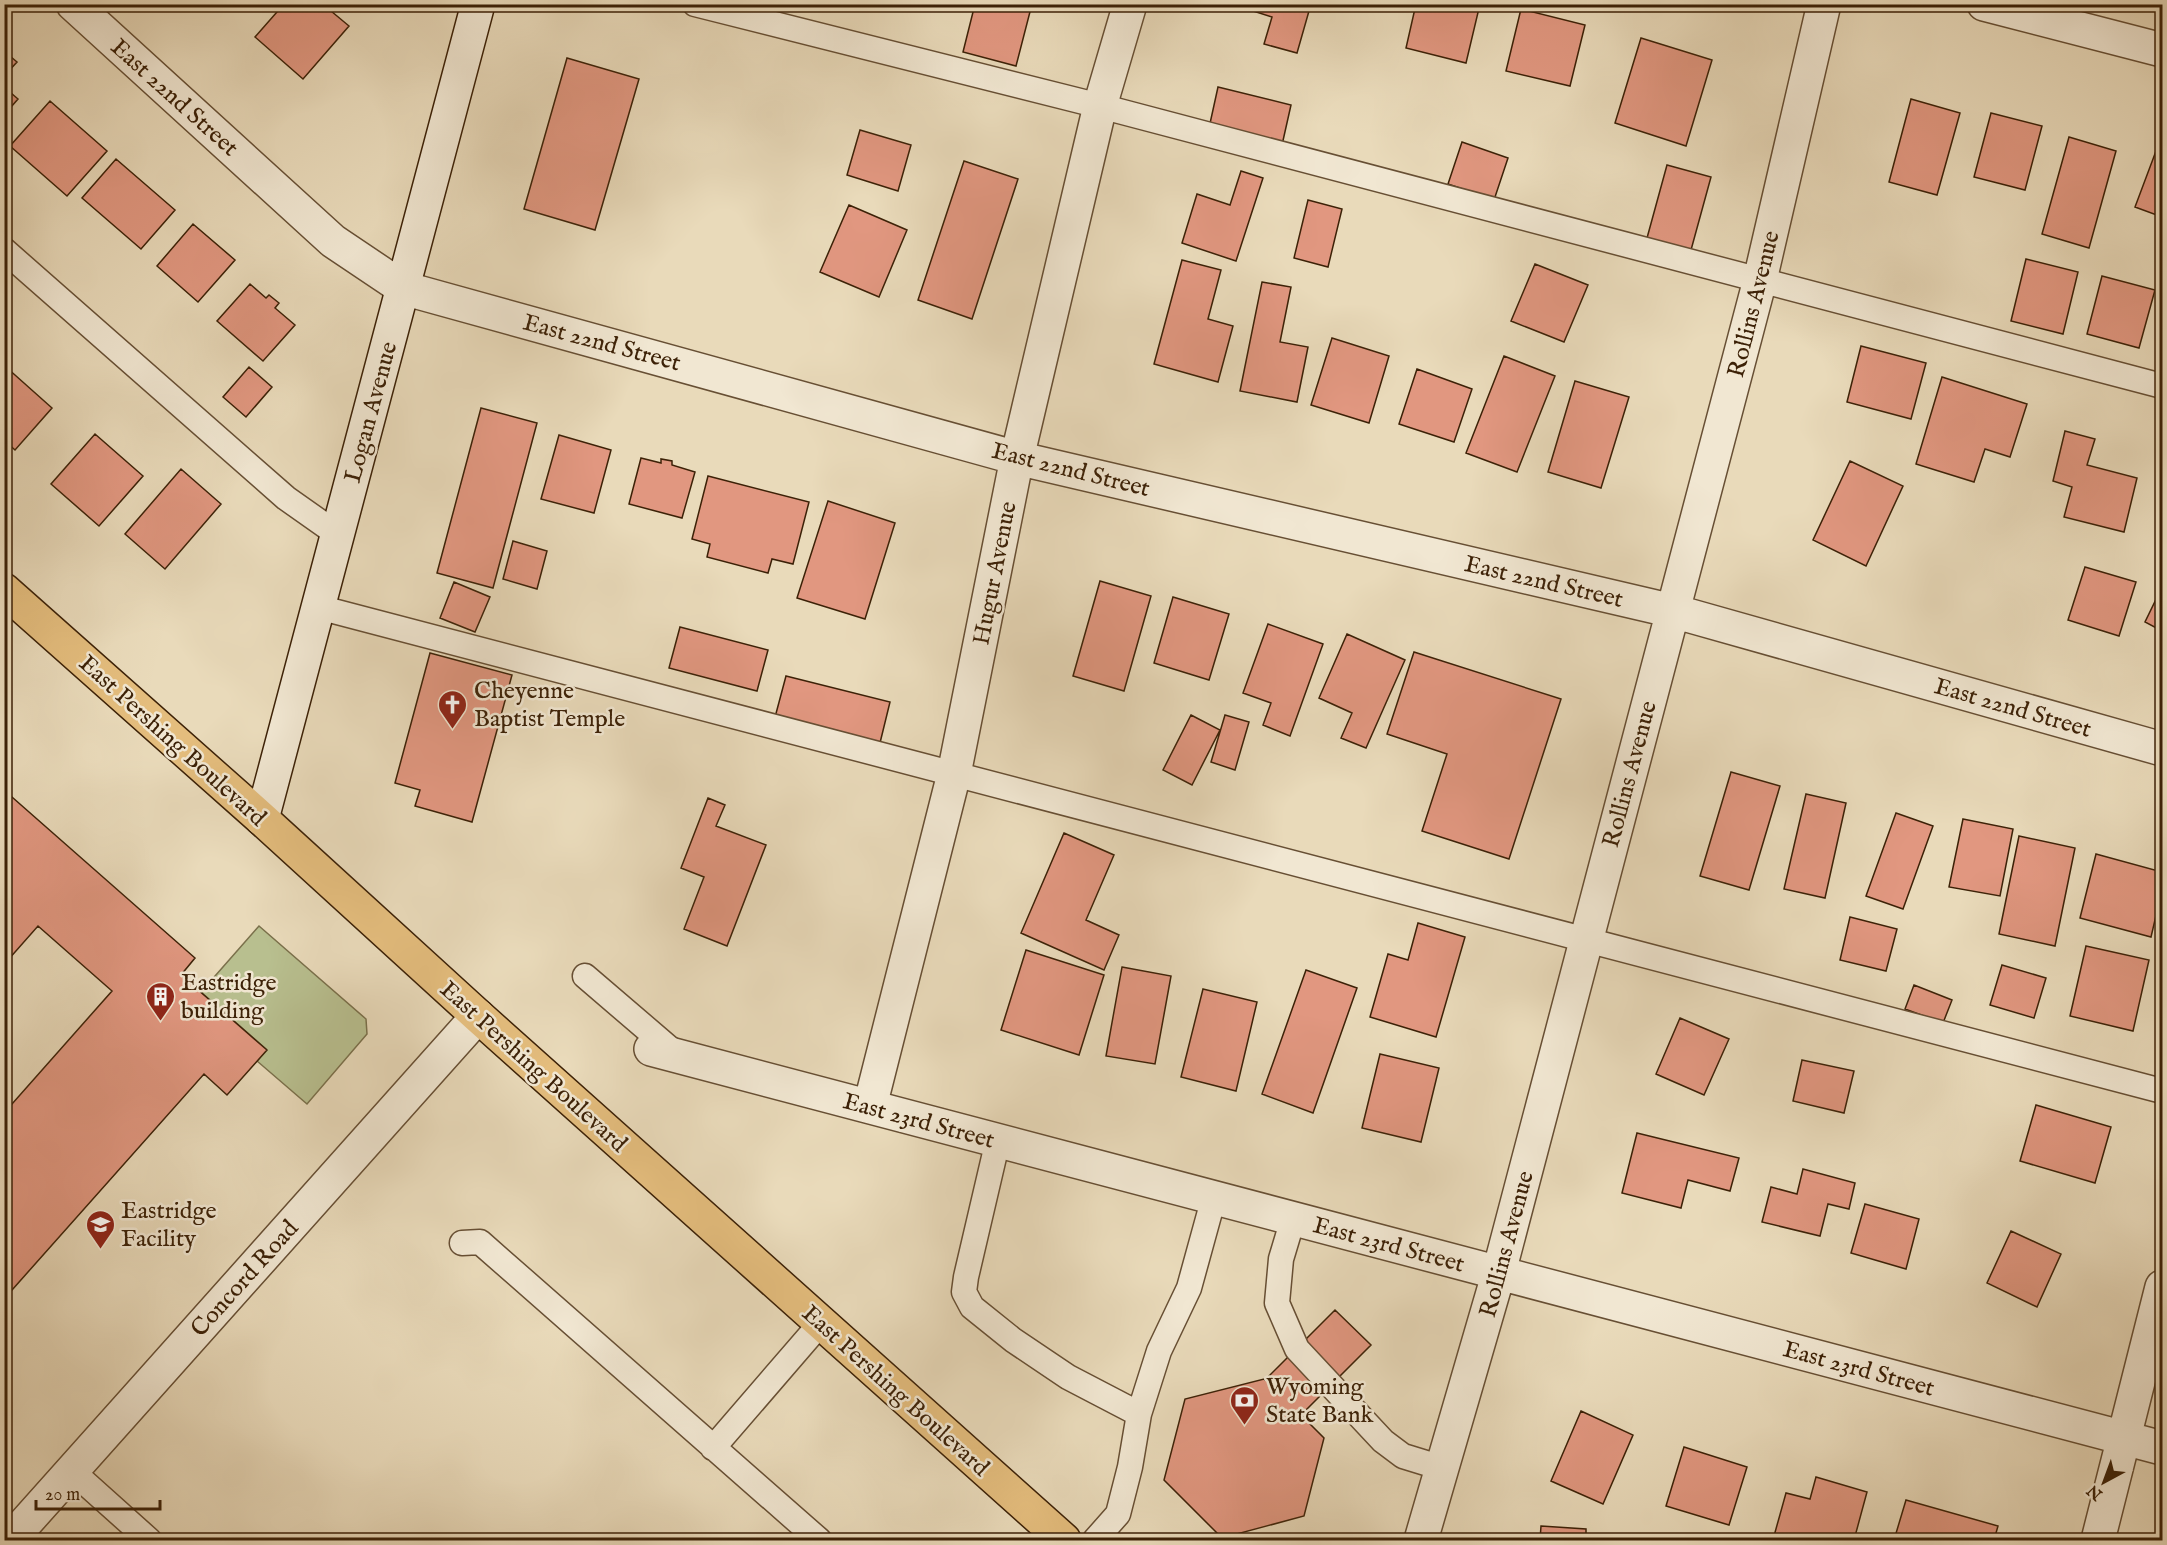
<svg xmlns="http://www.w3.org/2000/svg" width="2167" height="1545" font-family="'IM FELL English',serif">
<style>
.green{fill:#b8bf8f;stroke:#7a704b;stroke-width:1.5}
.building{fill:#e19780;stroke:#3c2107;stroke-width:1.5}
.lines{fill:none;stroke-linecap:round;stroke-linejoin:round}
.lane-casing{stroke:#674f34;stroke-width:27}
.street-casing{stroke:#674f34;stroke-width:36}
.secondary-casing{stroke:#3c2107;stroke-width:36}
.primary-casing{stroke:#3c2107;stroke-width:36}
.lane{stroke:#f1e7d2;stroke-width:24}
.street{stroke:#f1e7d2;stroke-width:33}
.secondary{stroke:#f1e7d2;stroke-width:33}
.primary{stroke:#e4bd7d;stroke-width:33}
.labels{text-anchor:middle;stroke-width:5;stroke-linejoin:round;paint-order:stroke}
.street-label{font-size:24px;fill:#3c2107;stroke:#f1e7d2}
.poi-label{font-size:24px;fill:#3c2107;stroke:#f1e7d2;text-anchor:start}
</style>
<rect width="100%" height="100%" fill="#e9daba"/>
<filter id="stains"><feTurbulence type="fractalNoise" baseFrequency=".00333" numOctaves="4"/><feColorMatrix values="0 0 0 0 .2 0 0 0 0 .09 0 0 0 0 .02 0 0 0 .5 -.17"/></filter>
<radialGradient id="worn" r=".72"><stop offset=".6" stop-color="#630" stop-opacity="0"/><stop offset="1" stop-color="#630" stop-opacity=".3"/></radialGradient>
<path class="green" d="M259,926L366,1019L367,1034L307,1104L257,1061L266,1049L201,992Z"/>
<path class="building" d="M284,4H327L325,6L349,26L303,79L255,37Z
M975,4H1032L1016,66L963,52Z
M1251,4H1311L1297,53L1264,44L1272,17L1250,10Z
M1416,4H1480L1466,63L1406,48Z
M1521,9L1585,25L1570,86L1506,71Z
M1641,38L1712,60L1686,146L1615,123Z
M4,51L17,62L4,76Z
M567,58L639,79L595,230L524,209Z
M4,87L18,99L4,115Z
M1218,87L1291,105L1282,145L1209,128Z
M1911,99L1960,113L1937,195L1889,182Z
M50,101L107,151L67,196L10,146Z
M1991,113L2042,126L2025,190L1974,177Z
M860,130L911,145L898,191L847,175Z
M2069,137L2116,151L2089,248L2042,234Z
M1462,142L1508,158L1494,200L1448,184Z
M2156,151L2162,154V217L2135,207Z
M116,159L175,210L141,249L82,198Z
M964,161L1018,179L972,319L918,300Z
M1667,165L1711,177L1691,250L1647,238Z
M1241,171L1263,178L1236,261L1182,243L1197,194L1230,205Z
M1308,200L1342,209L1328,267L1294,258Z
M849,205L907,230L879,297L820,272Z
M2162,223V242L2156,240Z
M193,224L235,260L198,302L157,266Z
M2026,259L2078,272L2063,334L2011,321Z
M1182,260L1221,270L1208,319L1233,326L1218,382L1154,364Z
M1535,264L1588,285L1564,342L1511,321Z
M2102,276L2155,290L2139,348L2087,334Z
M1262,282L1291,287L1280,342L1308,347L1297,402L1240,391Z
M250,284L266,298L269,295L279,303L275,308L295,325L263,361L217,321Z
M1332,338L1389,356L1369,423L1311,405Z
M1861,346L1926,363L1911,419L1847,402Z
M1504,356L1555,376L1517,472L1466,453Z
M6,367L52,408L15,450L4,440Z
M249,367L272,387L246,417L223,397Z
M1417,369L1472,389L1454,442L1399,424Z
M1942,377L2027,404L2010,457L1985,449L1974,482L1916,464Z
M1575,381L1629,397L1601,488L1548,472Z
M481,408L537,423L493,588L437,573Z
M2065,431L2095,439L2087,465L2137,478L2124,532L2064,517L2072,487L2053,481Z
M95,434L143,476L99,526L51,484Z
M559,435L611,450L594,513L541,499Z
M641,458L661,463V459L672,461V465L695,472L682,518L629,504Z
M1850,461L1903,486L1866,566L1813,540Z
M181,469L221,504L165,569L125,534Z
M708,476L809,502L793,564L772,559L768,573L707,557L710,544L692,539Z
M828,501L895,523L865,619L797,598Z
M513,541L547,551L537,589L503,579Z
M2085,567L2136,582L2119,636L2068,620Z
M1100,581L1151,596L1124,691L1073,676Z
M454,582L490,597L475,632L440,618Z
M2162,587V631L2145,622Z
M1173,597L1229,614L1209,680L1154,663Z
M1268,624L1323,644L1290,736L1263,725L1271,703L1243,693Z
M680,627L768,650L757,691L669,668Z
M1347,634L1405,660L1366,748L1341,738L1352,713L1319,698Z
M1414,652L1561,699L1509,859L1422,831L1447,754L1387,734Z
M430,653L512,675L472,822L415,806L420,790L395,783Z
M786,676L890,702L879,747L774,721Z
M1191,715L1220,730L1192,785L1163,770Z
M1225,715L1249,722L1235,770L1211,762Z
M1731,772L1780,786L1749,890L1700,876Z
M4,790L195,958L181,975L267,1050L227,1095L204,1074L4,1299V1113L112,991L38,926L8,960L4,957Z
M1806,794L1846,803L1825,898L1784,889Z
M708,798L725,805L716,826L766,845L727,946L684,929L704,877L681,868Z
M1896,813L1933,826L1903,909L1866,896Z
M1963,819L2013,829L2000,896L1949,887Z
M1064,833L1114,855L1086,920L1119,935L1104,970L1021,933Z
M2019,836L2075,848L2055,946L1999,934Z
M2096,854L2162,872V890L2151,937L2080,918Z
M1850,917L1897,929L1886,971L1840,960Z
M1418,923L1465,937L1436,1037L1370,1017L1388,954L1408,960Z
M2086,946L2149,960L2133,1031L2070,1016Z
M1026,950L1104,975L1079,1055L1001,1030Z
M2002,965L2046,978L2034,1018L1990,1005Z
M1122,967L1171,976L1155,1064L1106,1056Z
M1306,970L1357,988L1313,1113L1262,1094Z
M1914,985L1952,1000L1943,1023L1905,1009Z
M1203,989L1257,1002L1236,1091L1181,1077Z
M1680,1018L1729,1039L1704,1095L1656,1074Z
M1380,1054L1439,1068L1421,1142L1362,1128Z
M1802,1060L1854,1071L1844,1113L1793,1101Z
M2036,1105L2111,1127L2095,1183L2020,1161Z
M1637,1133L1739,1158L1730,1191L1688,1180L1681,1208L1622,1193Z
M1803,1169L1855,1183L1849,1209L1828,1204L1820,1236L1762,1222L1771,1187L1797,1194Z
M1865,1204L1919,1219L1906,1269L1851,1253Z
M2011,1231L2061,1254L2037,1307L1987,1283Z
M1335,1310L1371,1345L1301,1415L1324,1438L1304,1516L1222,1538L1164,1480L1185,1399L1264,1379L1265,1380Z
M1581,1411L1633,1435L1603,1504L1551,1481Z
M1684,1447L1747,1467L1729,1525L1666,1506Z
M1816,1477L1867,1492L1854,1540H1788L1774,1536L1786,1493L1810,1499Z
M1906,1500L1998,1526L1994,1540H1894Z
M1541,1526L1586,1529V1540H1540Z"/>
<g class="lines">
<defs>
<path id="lane" d="M695,4L1100,106L2162,386
M4,250L286,498L337,534
M318,607L2162,1091
M585,976L676,1054
M998,1140L966,1277L964,1292L972,1307L1013,1340L1068,1377L1139,1414
M1293,1219L1281,1259L1277,1303L1297,1349L1383,1441L1403,1456L1442,1468
M462,1243L480,1242L819,1540
M713,1448L820,1324
M72,1471L149,1540
M1095,1540L1118,1514L1130,1467L1139,1414L1159,1351L1189,1288L1214,1197"/>
<path id="street" d="M73,4L333,241L403,288L1017,458L1673,611L2162,749
M1984,4L2162,50
M651,1049L2162,1448
M870,1106L954,774L1017,458L1100,106L1130,4
M10,1540L478,1016
M1421,1540L1499,1272L1760,280L1824,4
M2098,1540L2162,1287"/>
<path id="secondary" d="M262,819L478,4"/>
<path id="primary" d="M4,590L262,819L478,1016L1064,1540"/>
</defs>
<use href="#lane" class="lane-casing"/>
<use href="#street" class="street-casing"/>
<use href="#secondary" class="secondary-casing"/>
<use href="#primary" class="primary-casing"/>
<use href="#lane" class="lane"/>
<use href="#street" class="street"/>
<use href="#secondary" class="secondary"/>
<use href="#primary" class="primary"/>
</g>
<defs>
<symbol id="church-pin" viewBox="-11 -11 22 30"><path d="M0 17L-7.5 6A9.5 9.5 0 1 1 7.5 6Z" fill="#8f2418" stroke="#f1e7d2"/><path d="M-1.2-6h2.4v3.5h3.3v2.4h-3.3V6h-2.4V-.1h-3.3v-2.4h3.3Z" fill="#fff"/></symbol>
<symbol id="building-pin" viewBox="-11 -11 22 30"><path d="M0 17L-7.5 6A9.5 9.5 0 1 1 7.5 6Z" fill="#8f2418" stroke="#f1e7d2"/><path d="M-4-6H4V6H1V3H-1V6H-4ZM-2.5-4.3h1.7v1.8h-1.7ZM.8-4.3h1.7v1.8H.8ZM-2.5-1h1.7V.8h-1.7ZM.8-1h1.7V.8H.8Z" fill="#fff"/></symbol>
<symbol id="school-pin" viewBox="-11 -11 22 30"><path d="M0 17L-7.5 6A9.5 9.5 0 1 1 7.5 6Z" fill="#8f2418" stroke="#f1e7d2"/><path d="M0-5L7-2L0 1L-7-2ZM-4 1L0 2.5L4 1V4Q0 6-4 4Z" fill="#fff"/></symbol>
<symbol id="bank-pin" viewBox="-11 -11 22 30"><path d="M0 17L-7.5 6A9.5 9.5 0 1 1 7.5 6Z" fill="#8f2418" stroke="#f1e7d2"/><path d="M-6-4H6V4H-6ZM0-2.3a2.3 2.3 0 1 0 0 4.6a2.3 2.3 0 1 0 0-4.6Z" fill="#fff"/></symbol>
</defs>
<g fill-rule="evenodd">
<use href="#church-pin" x="436" y="688" width="33" height="45"/>
<use href="#building-pin" x="144" y="980" width="33" height="45"/>
<use href="#school-pin" x="84" y="1208" width="33" height="45"/>
<use href="#bank-pin" x="1228" y="1384" width="33" height="45"/>
</g>
<g class="labels">
<g class="street-label">
<text transform="translate(175 97) rotate(42)" y="8">East 22nd Street</text>
<text transform="translate(1753 304) rotate(-76)" y="8">Rollins Avenue</text>
<text transform="translate(602 342) rotate(15)" y="8">East 22nd Street</text>
<text transform="translate(370 412) rotate(-75)" y="8">Logan Avenue</text>
<text transform="translate(1071 469) rotate(14)" y="8">East 22nd Street</text>
<text transform="translate(994 573) rotate(-79)" y="8">Hugur Avenue</text>
<text transform="translate(1544 581) rotate(13)" y="8">East 22nd Street</text>
<text transform="translate(2013 707) rotate(16)" y="8">East 22nd Street</text>
<text transform="translate(173 740) rotate(42)" y="8">East Pershing Boulevard</text>
<text transform="translate(1629 774) rotate(-75)" y="8">Rollins Avenue</text>
<text transform="translate(534 1066) rotate(42)" y="8">East Pershing Boulevard</text>
<text transform="translate(919 1120) rotate(15)" y="8">East 23rd Street</text>
<text transform="translate(1389 1244) rotate(15)" y="8">East 23rd Street</text>
<text transform="translate(1506 1244) rotate(-75)" y="8">Rollins Avenue</text>
<text transform="translate(244 1278) rotate(-48)" y="8">Concord Road</text>
<text transform="translate(1859 1368) rotate(15)" y="8">East 23rd Street</text>
<text transform="translate(896 1390) rotate(42)" y="8">East Pershing Boulevard</text>
</g>
<g class="poi-label">
<text x="474" y="698">Cheyenne<tspan x="474" dy="28">Baptist Temple</tspan></text>
<text x="181" y="990">Eastridge<tspan x="181" dy="28">building</tspan></text>
<text x="121" y="1218">Eastridge<tspan x="121" dy="28">Facility</tspan></text>
<text x="1266" y="1394">Wyoming<tspan x="1266" dy="28">State Bank</tspan></text>
</g>
</g>
<rect width="2167" height="1545" fill="none" stroke="#e9daba" stroke-width="24"/>
<rect x="6" y="6" width="2155" height="1533" fill="none" stroke="#3c2107" stroke-width="3"/>
<rect x="12" y="12" width="2143" height="1521" fill="none" stroke="#3c2107" stroke-width="1.5"/>
<g transform="translate(2104 1482) rotate(221)" stroke="#f1e7d2" stroke-width="4.5" paint-order="stroke">
<path d="M0-4.5L10 22L0 15L-10 22Z" fill="#3c2107"/>
<text y="-9" font-size="16" font-weight="bold" text-anchor="middle" fill="#3c2107">N</text>
</g>
<path d="M36 1500v9h124v-9" fill="none" stroke="#3c2107" stroke-width="3"/>
<text x="45" y="1500" font-size="18" fill="#3c2107" stroke="#f1e7d2" stroke-width="4.5" paint-order="stroke">20 m</text>
<rect width="100%" height="100%" filter="url(#stains)"/>
<rect width="100%" height="100%" fill="url(#worn)"/>
</svg>
